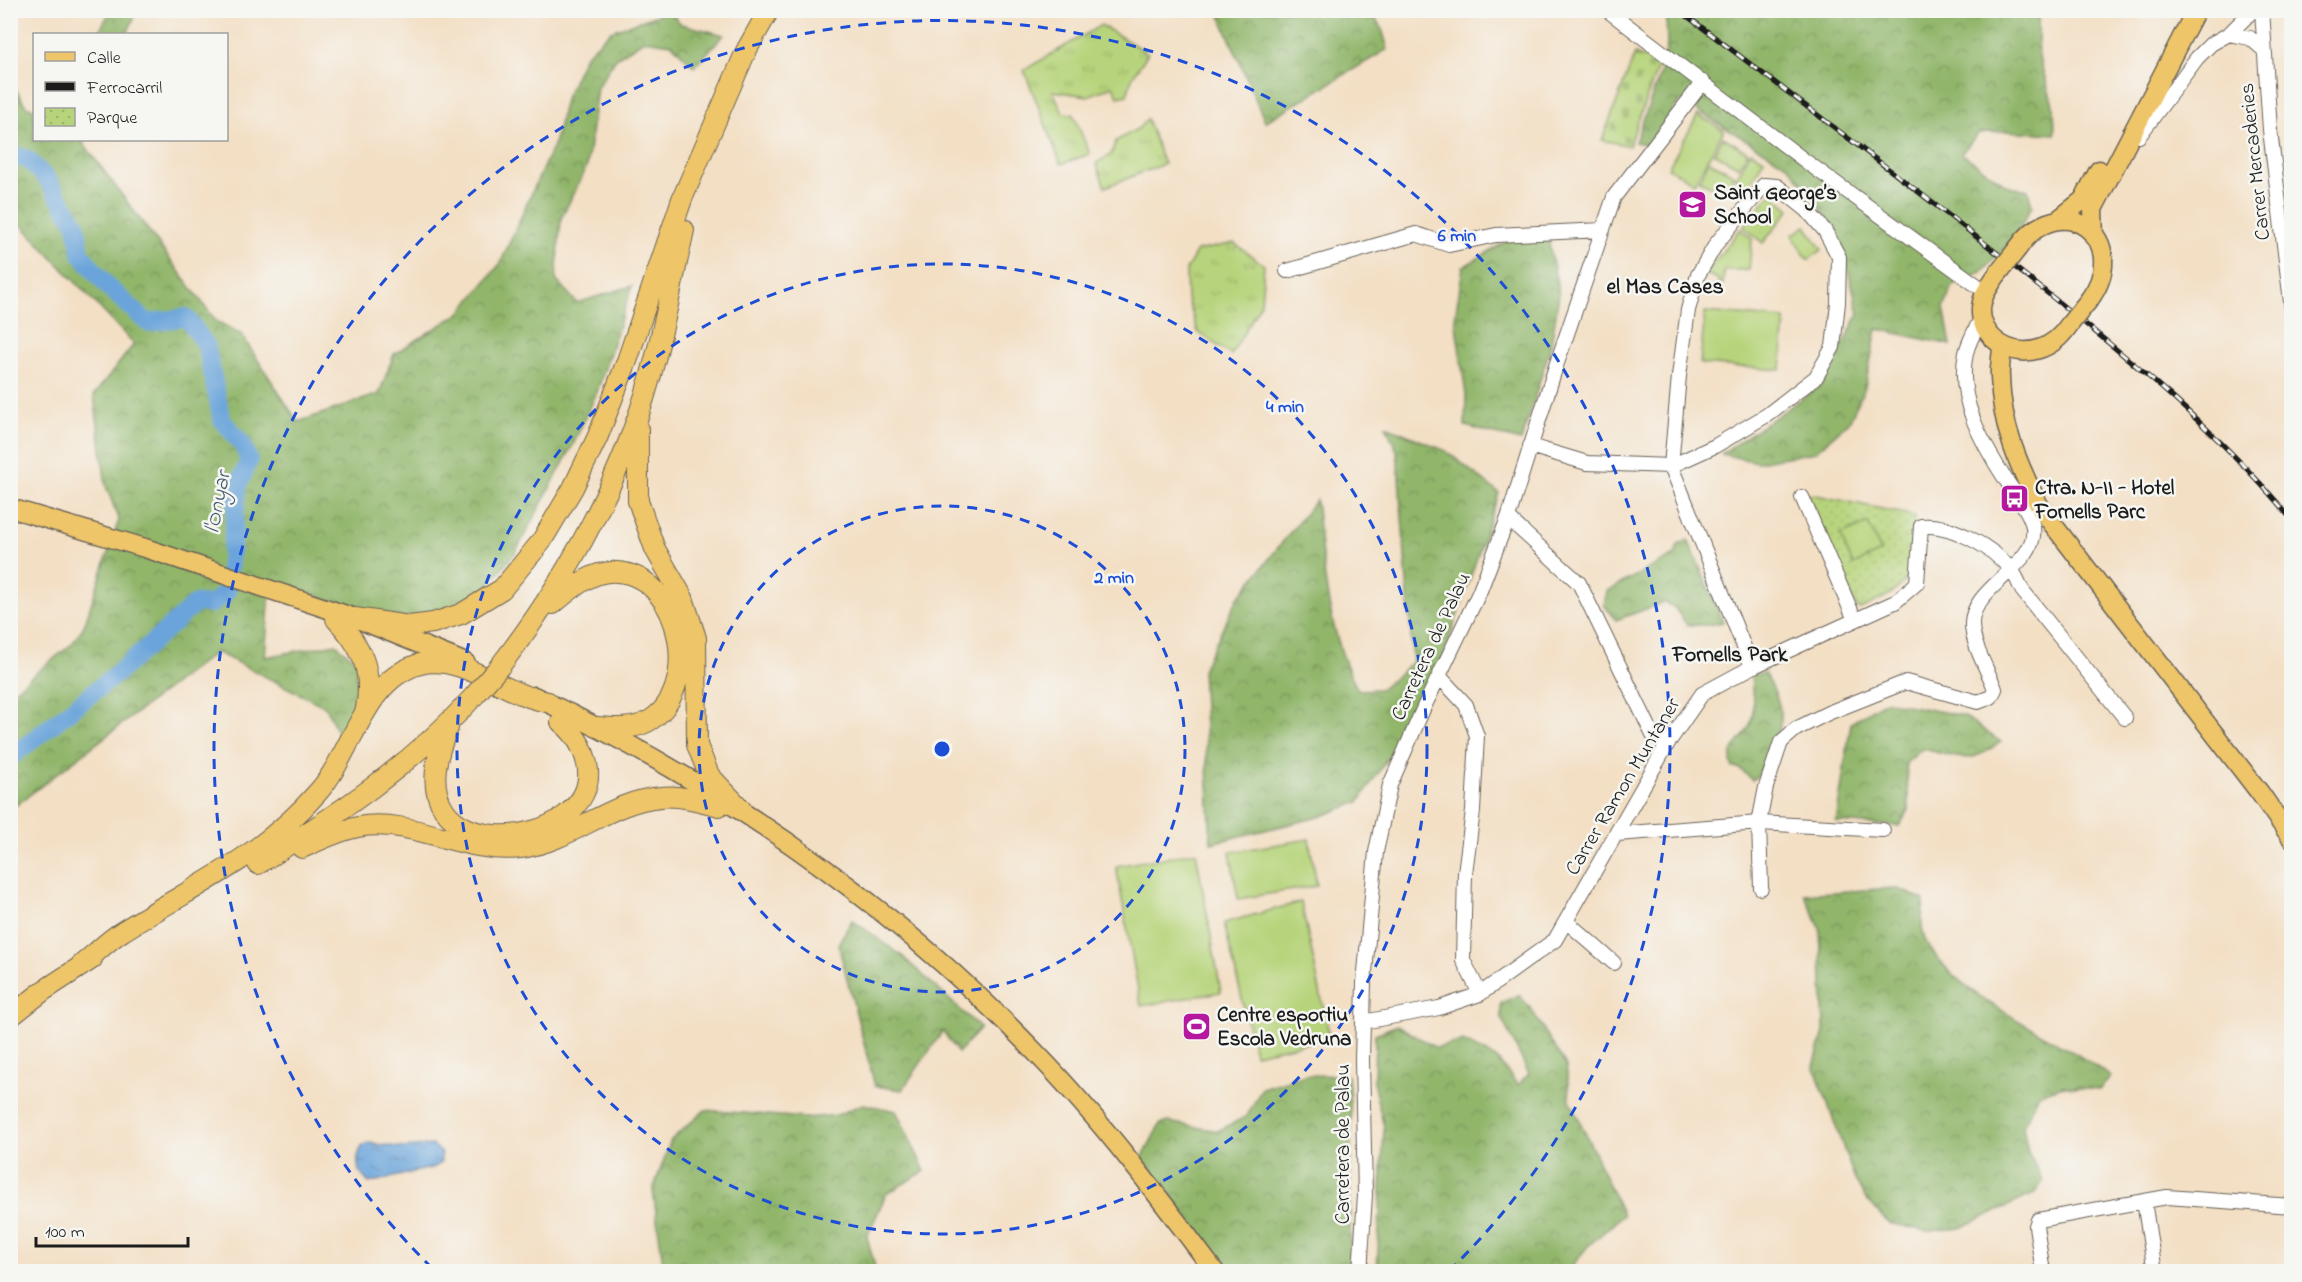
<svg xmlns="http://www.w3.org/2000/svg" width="2302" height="1282" font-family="'Indie Flower',sans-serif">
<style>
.grass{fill:url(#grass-tufts);stroke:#6a784c;stroke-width:1.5}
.forest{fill:url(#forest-crowns);stroke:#566944;stroke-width:1.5}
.cemetery{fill:url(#cemetery-stones);stroke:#6a784c;stroke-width:1.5}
.park{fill:url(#park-dots);stroke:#6a784c;stroke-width:1.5}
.garden{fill:#b7d47b;stroke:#6a784c;stroke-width:1.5}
.water{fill:url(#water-ripples);stroke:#44607b;stroke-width:1.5}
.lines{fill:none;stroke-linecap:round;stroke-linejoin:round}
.river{stroke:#6ba4da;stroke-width:18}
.minor-casing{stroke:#676057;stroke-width:16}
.major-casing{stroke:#676057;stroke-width:21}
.highway-casing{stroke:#676057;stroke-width:22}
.minor{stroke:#fff;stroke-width:14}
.major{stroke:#eec569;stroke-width:18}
.highway{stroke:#eec569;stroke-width:20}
.rail-casing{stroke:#1c1c1c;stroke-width:5}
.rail{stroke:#f6f6f2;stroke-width:3;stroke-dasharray:9;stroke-linecap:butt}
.major-bridge-casing{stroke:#676057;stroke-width:21;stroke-linecap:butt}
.highway-bridge-casing{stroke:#676057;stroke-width:22;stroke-linecap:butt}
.major-bridge{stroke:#eec569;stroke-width:18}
.highway-bridge{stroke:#eec569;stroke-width:20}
.ring{fill:none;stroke:#1d4ed8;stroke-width:3;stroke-dasharray:10 8}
.labels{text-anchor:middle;stroke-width:5;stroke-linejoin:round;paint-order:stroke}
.street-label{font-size:21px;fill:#1c1c1c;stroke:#f6f6f2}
.poi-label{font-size:21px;font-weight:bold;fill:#1c1c1c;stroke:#f6f6f2;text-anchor:start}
.neighbourhood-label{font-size:22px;font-weight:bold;fill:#1c1c1c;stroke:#f6f6f2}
.water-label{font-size:22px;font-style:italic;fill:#405971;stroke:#f6f6f2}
.centre{fill:#1d4ed8;stroke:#f6f6f2;stroke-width:3}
.ring-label{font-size:18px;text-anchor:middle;font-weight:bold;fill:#1d4ed8;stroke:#f6f6f2;stroke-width:5;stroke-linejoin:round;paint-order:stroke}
</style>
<defs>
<pattern id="grass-tufts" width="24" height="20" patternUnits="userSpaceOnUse" patternTransform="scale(1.5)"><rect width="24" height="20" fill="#b7d47b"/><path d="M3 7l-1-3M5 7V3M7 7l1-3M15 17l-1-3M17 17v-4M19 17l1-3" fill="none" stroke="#9db56a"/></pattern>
<pattern id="forest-crowns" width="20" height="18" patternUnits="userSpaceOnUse" patternTransform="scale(1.5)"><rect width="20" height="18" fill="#91b66b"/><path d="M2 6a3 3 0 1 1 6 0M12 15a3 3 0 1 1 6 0" fill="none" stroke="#769357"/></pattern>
<pattern id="cemetery-stones" width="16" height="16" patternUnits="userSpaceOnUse" patternTransform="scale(1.5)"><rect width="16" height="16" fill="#b7d47b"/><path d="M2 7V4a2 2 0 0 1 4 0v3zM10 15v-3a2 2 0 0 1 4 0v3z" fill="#9db56a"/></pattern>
<pattern id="park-dots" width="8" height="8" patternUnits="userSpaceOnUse" patternTransform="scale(1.5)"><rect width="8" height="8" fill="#b7d47b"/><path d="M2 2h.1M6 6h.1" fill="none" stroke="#9db56a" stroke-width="1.8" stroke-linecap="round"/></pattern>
<pattern id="water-ripples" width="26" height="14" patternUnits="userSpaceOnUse" patternTransform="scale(1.5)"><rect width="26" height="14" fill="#6ba4da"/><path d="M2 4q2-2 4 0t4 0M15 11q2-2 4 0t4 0" fill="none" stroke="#5785b0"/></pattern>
</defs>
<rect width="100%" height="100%" fill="#f6f6f2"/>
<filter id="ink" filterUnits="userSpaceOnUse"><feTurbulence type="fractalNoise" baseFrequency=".0167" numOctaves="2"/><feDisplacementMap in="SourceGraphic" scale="12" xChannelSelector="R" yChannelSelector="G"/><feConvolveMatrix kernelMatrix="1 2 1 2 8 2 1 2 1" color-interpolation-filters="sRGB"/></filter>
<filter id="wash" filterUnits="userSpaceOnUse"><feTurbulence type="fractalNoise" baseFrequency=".008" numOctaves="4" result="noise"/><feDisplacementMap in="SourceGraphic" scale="24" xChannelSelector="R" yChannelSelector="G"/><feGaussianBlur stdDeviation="1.35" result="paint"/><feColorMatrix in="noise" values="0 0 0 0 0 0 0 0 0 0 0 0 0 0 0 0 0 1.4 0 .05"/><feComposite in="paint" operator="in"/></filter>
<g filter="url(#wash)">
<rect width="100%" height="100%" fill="#f3dfc4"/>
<path class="grass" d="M1101,25L1148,53L1132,78L1127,95L1118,97L1113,86L1088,96L1053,91L1063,113L1073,114L1090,154L1061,164L1024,70Z
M1147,119L1164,164L1105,187L1096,163L1111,155L1116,141L1139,128Z
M1234,243L1264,265L1261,303L1231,355L1198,332L1187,298L1186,270L1197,251Z"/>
<path class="forest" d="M110,11H137L127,34H98Z
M669,11L681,24L724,35L694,67L672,44L644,40L616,58L597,87L587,166L561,219L556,280L577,303L632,286L597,392L573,445L515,553L476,599L446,610L403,618L357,610L271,579L265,657L336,644L356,661L357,704L340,739L326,707L216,652L11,809V693L72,644L84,626L119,520L106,486L94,395L134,344L11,214L10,80L26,106L34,109V140H81L216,321L241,334L298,422L379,394L394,354L460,313L500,264L555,141L566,96L585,56L611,31Z
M1218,11H1371L1382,29L1388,49L1265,122Z
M1666,11H2038V54L2054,108L2055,134L2006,131L1979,133L1961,153L2008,186L2028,190L2032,206L2014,238L1982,272L1953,285L1944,308L1951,345L1877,329L1865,387L1849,422L1815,452L1757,462L1721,454L1823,384L1859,313L1838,231L1789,166L1680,100L1649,145L1635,142L1660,75L1667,46Z
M1517,235L1548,238L1559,294L1551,345L1521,441L1465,426L1466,395L1455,318L1463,267Z
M1386,426L1446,451L1499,493L1432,690L1359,802L1319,817L1211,843L1202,670L1238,598L1316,500C1323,564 1327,633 1358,690L1381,689L1413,662L1397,451Z
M1688,540L1723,622L1709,625H1687L1674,607L1665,602L1616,620L1604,605L1607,591L1675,555L1678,545Z
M1765,673C1794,726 1779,726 1758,775L1752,780L1739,768H1733C1725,750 1743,741 1749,727C1756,712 1752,691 1751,675Z
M1885,701L1964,716L2001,742C1966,768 1960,756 1922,749L1906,763L1909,810L1899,826L1836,822L1851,723Z
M1896,888L1924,900C1922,915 1919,931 1928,945C1964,1004 2057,1035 2111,1077L2100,1089L2063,1086L2039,1094L2023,1127L2028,1152L2043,1181L2034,1194L1960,1228L1927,1231L1888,1223L1865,1197L1855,1180L1814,1066L1824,1032L1820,928L1804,894Z
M852,920L901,955L980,1028L958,1053L943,1031L902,1090L875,1086L838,944Z
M1519,995L1531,1009L1566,1066L1570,1100L1623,1215L1588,1246L1568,1271H1377L1384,1127L1374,1087L1375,1034L1397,1025L1436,1048L1463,1041L1496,1058L1518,1085L1529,1074L1501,1017V1003Z
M1306,1075L1348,1076L1351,1114L1350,1256L1347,1271H1229L1142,1158L1160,1124L1168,1122L1218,1131L1247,1116L1262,1088Z
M863,1104L896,1111L925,1171L886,1194L867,1237L876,1271H664L653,1190L671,1140L705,1110L806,1118L837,1115Z"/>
<path class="cemetery" d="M1635,54L1659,64L1629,146L1602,140Z"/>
<path class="park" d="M1812,494L1915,516C1910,575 1919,584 1860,609L1857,607L1808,496Z"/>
<path class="garden" d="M1698,115L1724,130L1694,183L1668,168Z
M1723,137L1748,152L1739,167L1714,153Z
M1751,151L1764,159L1749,186L1736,178Z
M1709,161L1735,175L1724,194L1699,180Z
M1771,193L1790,209L1763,243L1743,227Z
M1806,226L1822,250L1808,260L1792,235Z
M1740,229L1752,239L1749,270H1724L1723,284L1718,283V279L1708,275L1709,269Z
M1705,312L1785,319L1781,370L1700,364Z
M1868,523L1881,552L1853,565L1840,535Z
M1309,839L1317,886L1238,899L1230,852Z
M1196,852L1221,992L1141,1006L1116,866Z
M1301,902L1330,1038L1255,1054L1224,923Z"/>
<path class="water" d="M369,1143L404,1148L433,1145L441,1152V1162L435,1167L369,1183C357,1172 354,1159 363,1145Z"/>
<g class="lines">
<path class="river" d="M10,154L27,159L47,179L76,224L81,254L108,287L148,323L186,317L206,345L222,420L243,445L249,461L238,486L227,591L212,604L196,603L118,673L10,758"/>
</g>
</g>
<g filter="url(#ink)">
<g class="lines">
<defs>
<path id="minor" d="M1607,10L1808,163L1986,292
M2262,10L2270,130L2292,310
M2229,34L2250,38L2264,50
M2139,136L2197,58L2211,44L2229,34L2253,10
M1287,271L1416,234L1449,245L1496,235L1603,230
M1530,446L1587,463L1671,466L1715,446L1767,415L1816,377L1833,347L1838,303L1839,257L1825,231L1807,210L1777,186L1764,185L1716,244L1698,275L1688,310L1679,376L1671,466L1752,667
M1802,497L1855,620
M1508,518L1579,583L1653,735L1668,743
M1439,676L1466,705L1477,736L1473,811L1465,873L1463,960L1480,994
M1617,834L1759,823L1883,830
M1761,888L1759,823L1766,787L1781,742L1796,729L1828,713L1906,682L1978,702L1991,697L1995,689C1988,670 1972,645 1972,624C1971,587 2039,565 2033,527C2030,511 2015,494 2006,480C1982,443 1956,398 1966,353C1969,340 1977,327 1983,315
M1566,921L1614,963
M1363,1022L1439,1008L1480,994L1555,940L1668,743L1702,694L1752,667L1895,602L1917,583L1921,526C1950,523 1993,547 2011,570C2016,575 2019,584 2022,590L2125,718
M2144,1201L2155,1272
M1360,1272L1365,1195L1362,1060L1364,983L1376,852L1390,785L1424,707L1479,593L1508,518L1556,366L1614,197L1703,82
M2043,1272L2036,1226L2038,1220L2167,1197L2292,1206"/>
<path id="major" d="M2059,219L2083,200L2099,170
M2094,237L2093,209L2196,10
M2018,248C2061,185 2134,239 2089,300
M1996,276C1992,282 1987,289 1984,296C1966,340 2033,379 2069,325
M2002,345C2002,356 1999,366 2000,377C2001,425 2019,468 2041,509L2260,793L2292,839
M10,508L145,548L355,618L466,663
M534,696C721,785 893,904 1037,1054C1102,1121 1159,1197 1215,1272"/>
<path id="highway" d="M638,429V501L655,549L683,598L696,638L697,745L709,775L741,809
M553,604C571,589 592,570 617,572C683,576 703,693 647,722C632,730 613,728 597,727
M355,618L409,626L433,623L461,614L502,589L541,542L573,488L598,436L627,361L682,199L746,51L769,10
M336,619C362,646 373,671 366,708
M500,666C556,594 600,518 632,433C657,368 669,297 684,230
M448,728C381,879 606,851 587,764C583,746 575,733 561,722
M302,848C320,840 338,831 358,827C413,817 465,855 520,848C571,842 609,801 661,797C680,795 700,801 719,806
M258,864C337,815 413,764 475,695
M81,965C95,954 108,940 123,931C195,885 261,858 318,792C353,753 364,679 420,664C462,653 506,696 548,702
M10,1017L43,991L92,959"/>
</defs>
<use href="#minor" class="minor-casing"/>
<use href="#major" class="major-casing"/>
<use href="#highway" class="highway-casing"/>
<use href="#minor" class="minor"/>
<use href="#major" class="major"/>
<use href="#highway" class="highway"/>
<defs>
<path id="rail" d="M1679,10C1799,101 1919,190 2036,284C2127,357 2217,429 2292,520"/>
</defs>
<use href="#rail" class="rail-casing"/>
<use href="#rail" class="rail"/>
<defs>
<path id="major-bridge" d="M1996,276L2018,248
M2069,325L2089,300"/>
<path id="highway-bridge" d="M475,695L500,666"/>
</defs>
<use href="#major-bridge" class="major-bridge-casing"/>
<use href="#highway-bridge" class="highway-bridge-casing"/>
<use href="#major-bridge" class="major-bridge"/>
<use href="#highway-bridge" class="highway-bridge"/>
</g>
</g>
<g class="ring">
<circle cx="942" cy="749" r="243"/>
<circle cx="942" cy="749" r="485"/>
<path d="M432 1268A728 728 0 1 1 1452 1268"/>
</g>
<defs>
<symbol id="school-square" viewBox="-11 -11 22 22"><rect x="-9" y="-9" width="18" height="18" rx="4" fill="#b5179e" stroke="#f6f6f2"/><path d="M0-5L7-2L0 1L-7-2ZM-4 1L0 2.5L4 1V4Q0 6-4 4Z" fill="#fff"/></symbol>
<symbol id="bus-square" viewBox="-11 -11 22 22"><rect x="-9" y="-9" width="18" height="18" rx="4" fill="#b5179e" stroke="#f6f6f2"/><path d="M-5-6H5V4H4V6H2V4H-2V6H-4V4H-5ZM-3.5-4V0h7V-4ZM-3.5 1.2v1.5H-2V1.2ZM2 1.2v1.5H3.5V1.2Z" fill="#fff"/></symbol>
<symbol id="stadium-square" viewBox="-11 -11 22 22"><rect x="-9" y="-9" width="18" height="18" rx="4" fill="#b5179e" stroke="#f6f6f2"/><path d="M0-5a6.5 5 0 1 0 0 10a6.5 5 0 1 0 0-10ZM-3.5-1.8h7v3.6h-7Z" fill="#fff"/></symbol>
</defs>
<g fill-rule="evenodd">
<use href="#school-square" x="1676" y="188" width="33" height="33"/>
<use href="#bus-square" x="1998" y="482" width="33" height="33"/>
<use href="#stadium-square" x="1180" y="1010" width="33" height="33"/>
</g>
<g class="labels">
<g class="street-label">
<text transform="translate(2254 162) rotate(-96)" y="7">Carrer Mercaderies</text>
<text transform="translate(1430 646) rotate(-65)" y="7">Carretera de Palau</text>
<text transform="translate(1622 786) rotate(-59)" y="7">Carrer Ramon Muntaner</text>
<text transform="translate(1342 1144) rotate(-90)" y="7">Carretera de Palau</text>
</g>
<g class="poi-label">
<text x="1714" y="199">Saint George’s<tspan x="1714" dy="24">School</tspan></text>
<text x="2035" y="494">Ctra. N-II - Hotel<tspan x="2035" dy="24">Fornells Parc</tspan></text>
<text x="1217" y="1021">Centre esportiu<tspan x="1217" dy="24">Escola Vedruna</tspan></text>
</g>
<g class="neighbourhood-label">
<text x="1665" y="293">el Mas Cases</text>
<text x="1730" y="661">Fornells Park</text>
</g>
<g class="water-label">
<text transform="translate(216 502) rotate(-79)" y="8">l'Onyar</text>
</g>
</g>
<circle cx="942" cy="749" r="9" class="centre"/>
<g class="ring-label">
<text x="1457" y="241">6 min</text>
<text x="1285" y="412">4 min</text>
<text x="1114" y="583">2 min</text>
</g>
<rect width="2302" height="1282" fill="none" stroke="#f6f6f2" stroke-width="36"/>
<rect x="33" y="33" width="195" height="108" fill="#f6f6f2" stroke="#9f9f9c" stroke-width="1.5"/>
<rect x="45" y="52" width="30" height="9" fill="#eec569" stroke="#9f9f9c" stroke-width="1.5"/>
<text x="87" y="63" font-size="18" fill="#1c1c1c">Calle</text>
<rect x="45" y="82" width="30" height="9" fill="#1c1c1c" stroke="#9f9f9c" stroke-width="1.5"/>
<text x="87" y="93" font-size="18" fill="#1c1c1c">Ferrocarril</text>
<rect x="45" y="108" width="30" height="18" fill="url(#park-dots)" stroke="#9f9f9c" stroke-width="1.5"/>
<text x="87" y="123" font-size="18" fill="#1c1c1c">Parque</text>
<path d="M36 1237v9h152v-9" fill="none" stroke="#1c1c1c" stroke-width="3"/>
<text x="45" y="1237" font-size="18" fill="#1c1c1c" stroke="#f6f6f2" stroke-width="4.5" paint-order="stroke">100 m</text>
</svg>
